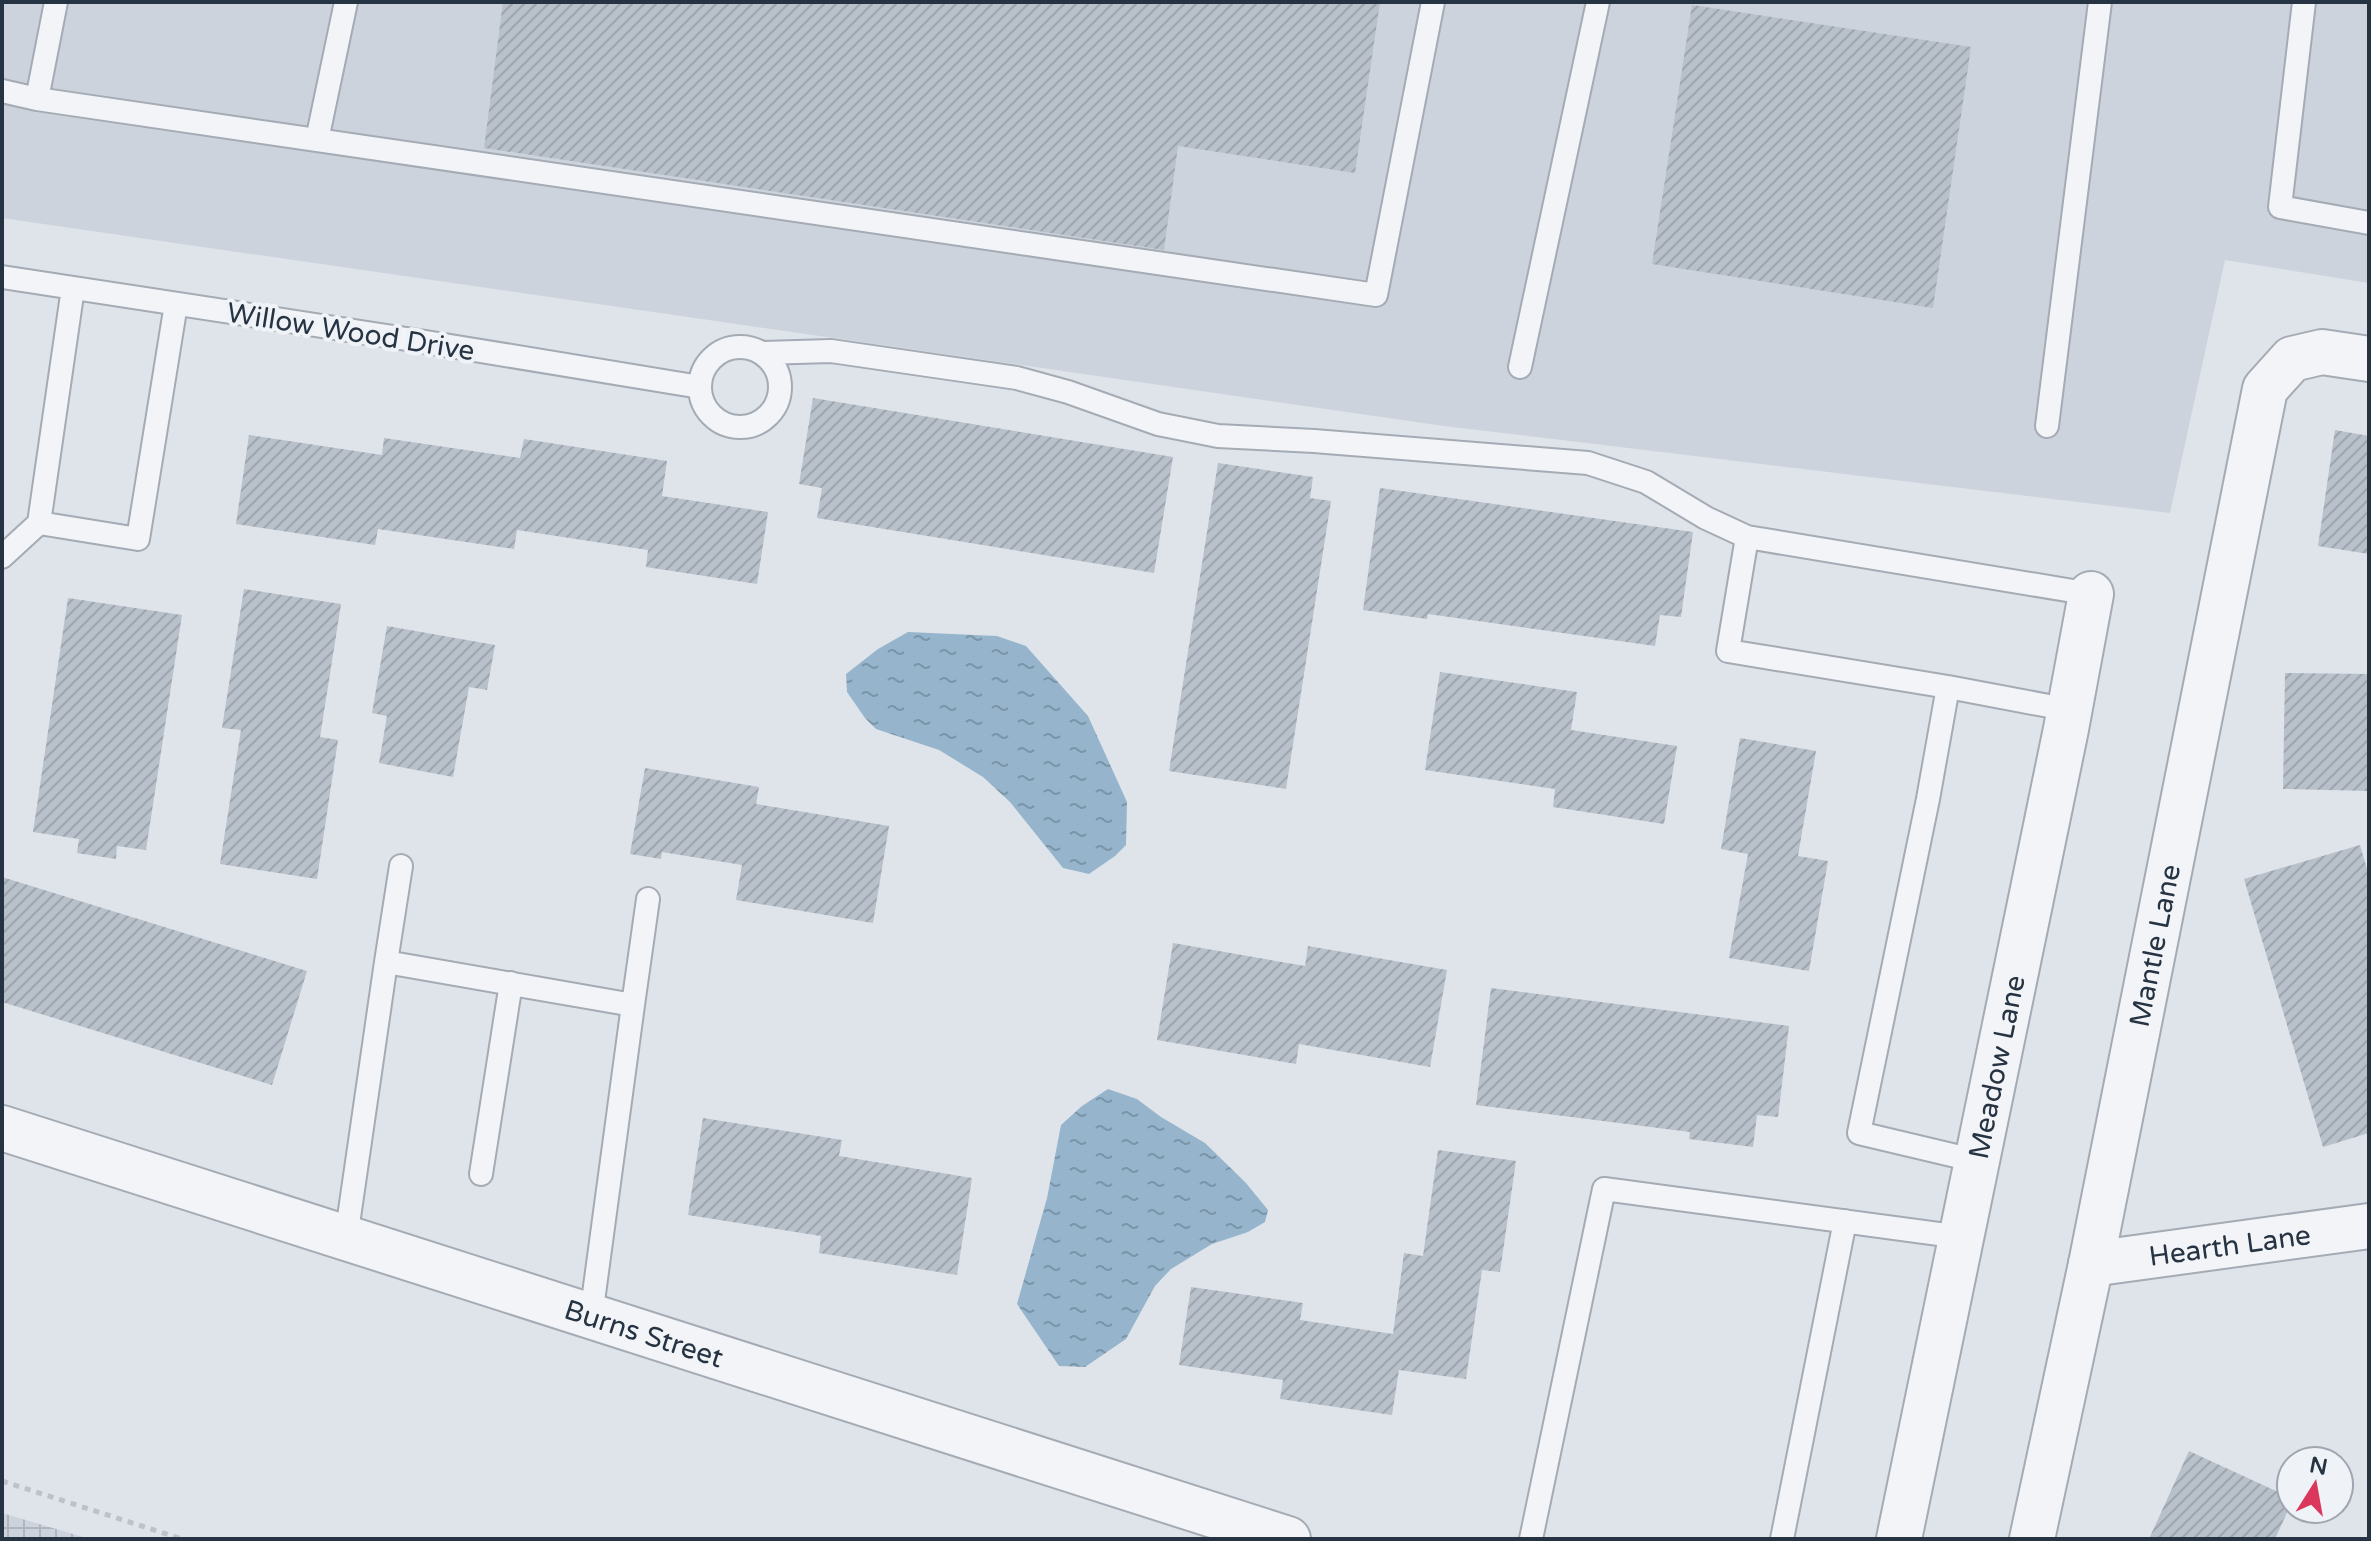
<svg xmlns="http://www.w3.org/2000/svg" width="2371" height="1541" font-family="'Varela Round',sans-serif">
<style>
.built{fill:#cdd3dc}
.industrial{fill:url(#industrial-grid)}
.water{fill:url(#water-ripples)}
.building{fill:url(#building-hatch)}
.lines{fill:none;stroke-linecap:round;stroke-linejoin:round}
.service-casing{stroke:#a4abb4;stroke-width:26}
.minor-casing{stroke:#a4abb4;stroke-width:48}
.path{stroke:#bdc2c9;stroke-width:5;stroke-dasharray:6 6;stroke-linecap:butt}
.service{stroke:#f2f4f8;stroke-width:22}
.minor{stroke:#f2f4f8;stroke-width:44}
.labels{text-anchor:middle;stroke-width:8;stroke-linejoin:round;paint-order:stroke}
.street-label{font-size:28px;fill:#263342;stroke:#eff3f7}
</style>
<defs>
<pattern id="industrial-grid" width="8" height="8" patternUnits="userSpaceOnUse" patternTransform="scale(2)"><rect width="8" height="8" fill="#cdd3dc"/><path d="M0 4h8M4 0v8" fill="none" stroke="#b0b6be"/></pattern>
<pattern id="water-ripples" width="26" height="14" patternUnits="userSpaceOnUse" patternTransform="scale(2)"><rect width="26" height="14" fill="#96b5cd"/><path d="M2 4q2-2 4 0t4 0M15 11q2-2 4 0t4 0" fill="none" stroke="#7a94a8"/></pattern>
<pattern id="building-hatch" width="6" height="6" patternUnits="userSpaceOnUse" patternTransform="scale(2)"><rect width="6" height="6" fill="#b8c0ca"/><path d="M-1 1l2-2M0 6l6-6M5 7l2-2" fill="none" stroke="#9ea5af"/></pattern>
</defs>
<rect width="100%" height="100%" fill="#dfe4ea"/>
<path class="built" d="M2,2H2369V283L2225,260L2170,513L1444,426L2,218Z"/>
<path class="industrial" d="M2,1513L90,1539H2Z"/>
<path class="water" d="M908,632L997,636L1026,646L1088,716L1127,802L1126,845L1115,856L1089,874L1063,868L1010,802L983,777L939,750L876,729L865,718L847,692L846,674L878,649Z
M1108,1089L1137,1099L1161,1117L1205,1143L1246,1183L1268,1210L1265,1222L1248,1232L1212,1244L1171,1269L1155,1286L1126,1339L1085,1367L1059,1366L1017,1304L1047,1198L1061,1125L1082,1106Z"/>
<path class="building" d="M503,2H1380L1355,173L1178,146L1164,250L484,148Z
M1692,5L1971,47L1933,308L1652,264Z
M813,398L1173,457L1154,573L817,518L822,488L799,484Z
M2335,430L2369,436V554L2318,546Z
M249,435L382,455L384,438L520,458L524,439L667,461L662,496L768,512L757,584L646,567L648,550L517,530L514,549L378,529L375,545L236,524Z
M1218,463L1313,477L1310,498L1331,501L1286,789L1169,771Z
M1380,488L1693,532L1681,617L1660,615L1655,646L1428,614L1427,619L1363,610Z
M244,589L341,604L320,737L338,740L317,879L220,864L241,730L222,728Z
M68,598L182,615L146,850L117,846L116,859L77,853L79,839L33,832Z
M387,626L495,645L487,690L469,687L453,777L379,763L387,716L372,713Z
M1440,672L1577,692L1571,730L1677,746L1664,824L1553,807L1555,789L1425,770Z
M2285,673L2369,674V791L2283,789Z
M1740,738L1816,751L1798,856L1828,861L1809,971L1729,958L1748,854L1721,849Z
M645,768L759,787L756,804L889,826L873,923L736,900L742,865L662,852L661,859L630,854Z
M2360,845L2369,876V1133L2323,1147L2244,879Z
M2,877L307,971L272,1085L2,1002Z
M1173,943L1305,966L1308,946L1447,970L1430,1067L1299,1044L1296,1064L1157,1040Z
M1491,988L1789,1026L1778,1117L1757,1115L1753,1147L1689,1139L1690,1132L1476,1105Z
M703,1118L842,1140L839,1156L972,1178L957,1275L819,1253L821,1236L688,1215Z
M1438,1150L1516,1161L1500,1272L1482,1270L1466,1379L1399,1370L1392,1415L1280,1399L1283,1380L1179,1365L1191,1287L1303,1303L1300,1320L1393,1334L1404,1253L1423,1256Z
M2189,1451L2291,1498V1504L2275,1539H2149Z"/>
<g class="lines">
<defs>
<path id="service" d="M2304,2L2280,207L2369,223
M2,91L37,99L1376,295L1433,2
M37,99L56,2
M317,140L346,2
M2,277L426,342L700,387
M73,288L39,523L138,539L176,304
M700 387a40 40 0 1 1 80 0a40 40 0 1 1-80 0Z
M761,353L831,351L1017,378L1068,392L1158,424L1218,436L1314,441L1588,463L1646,482L1706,518L1747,537
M1520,367L1598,2
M2047,426L2100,2
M2,557L39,523
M1948,687L2070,710
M386,962L401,866
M633,1005L648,899
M1977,1161L1859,1133L1928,799L1948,687L1728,651L1747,537L2091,594
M481,1174L511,983
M346,1238L386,962L633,1005L591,1316
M1531,1539L1604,1189L1961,1237
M1782,1539L1845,1221"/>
<g id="minor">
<path id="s1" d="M2,1128L1288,1539"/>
<path id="s2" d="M2091,1264L2369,1226"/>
<path id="s3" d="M1899,1539L2066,729L2091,594"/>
<path id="s4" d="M2032,1539L2091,1264L2265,389L2292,359L2322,352L2369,359"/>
</g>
</defs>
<use href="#service" class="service-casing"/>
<use href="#minor" class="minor-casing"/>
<path class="path" d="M2,1481L182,1539"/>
<use href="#service" class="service"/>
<use href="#minor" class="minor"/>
</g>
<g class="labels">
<g class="street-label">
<text transform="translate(351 331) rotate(9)" y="10">Willow Wood Drive</text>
<text dy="10" stroke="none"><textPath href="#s4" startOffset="606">Mantle Lane</textPath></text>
<text dy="10" stroke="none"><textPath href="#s3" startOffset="482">Meadow Lane</textPath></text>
<text dy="10" stroke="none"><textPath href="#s2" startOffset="140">Hearth Lane</textPath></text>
<text dy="10" stroke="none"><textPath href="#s1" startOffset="674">Burns Street</textPath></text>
</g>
</g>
<rect width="2371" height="1541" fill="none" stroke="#263342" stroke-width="8"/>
<g transform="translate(2315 1485) rotate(11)"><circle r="38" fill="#eff3f7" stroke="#9fa6af" stroke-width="2"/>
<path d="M0-6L14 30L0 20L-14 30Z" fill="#db375c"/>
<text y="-12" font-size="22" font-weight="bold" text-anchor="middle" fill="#263342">N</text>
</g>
</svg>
